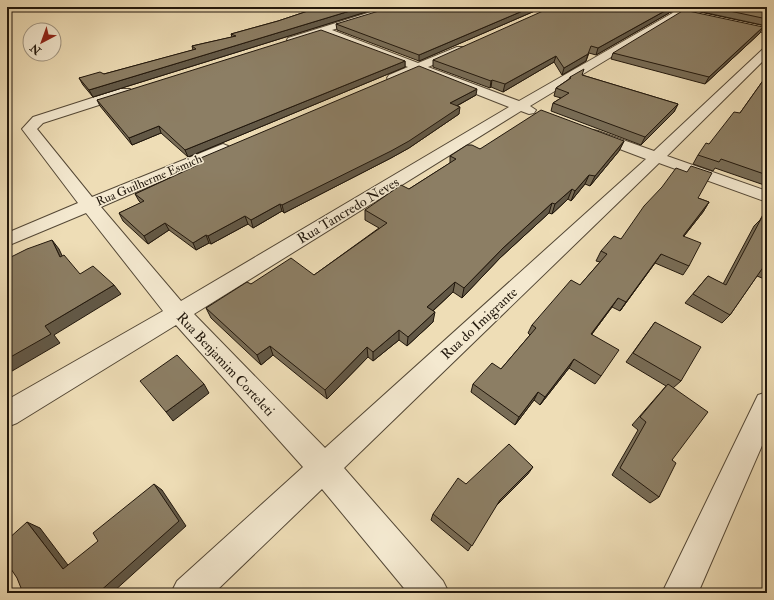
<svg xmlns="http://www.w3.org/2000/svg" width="774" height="600" font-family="'IM FELL Double Pica',serif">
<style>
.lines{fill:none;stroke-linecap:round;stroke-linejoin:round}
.minor-casing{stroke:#544836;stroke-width:2}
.major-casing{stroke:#21170c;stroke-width:2}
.minor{fill:#f4e9d0;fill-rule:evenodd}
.major{fill:#eeddb6;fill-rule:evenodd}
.wall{fill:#786c56;stroke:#21170c}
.shaded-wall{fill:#625846;stroke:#21170c}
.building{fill:#8c7e64;stroke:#21170c}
.labels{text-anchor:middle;stroke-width:3;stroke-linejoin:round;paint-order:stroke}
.far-street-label{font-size:12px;fill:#21170c;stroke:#f4e9d0}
.street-label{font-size:14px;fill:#21170c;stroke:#f4e9d0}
</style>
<rect width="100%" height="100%" fill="#eeddb6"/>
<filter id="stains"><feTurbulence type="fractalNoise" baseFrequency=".005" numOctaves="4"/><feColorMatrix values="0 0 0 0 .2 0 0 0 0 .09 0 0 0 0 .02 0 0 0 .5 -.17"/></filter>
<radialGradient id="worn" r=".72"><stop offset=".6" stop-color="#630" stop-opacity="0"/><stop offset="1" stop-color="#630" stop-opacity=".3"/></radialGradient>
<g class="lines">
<defs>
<path id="minor" d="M387,7H400L399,9L332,30L418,63L457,47H465L466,49L465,51L428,67L519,101L683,7H694L530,106L536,110L534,113L529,114L521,111L194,314L325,448L646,159L588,137L586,134L588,131L593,130L598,131L654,151L763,49L767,48V57L667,156L767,191V202L659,163L344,468L443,581L449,593H408L322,489L214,593H171L177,581L303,467L176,325L17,423L7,427V400L163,311L86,213L7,246V233L78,203L22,129L33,117L120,89H130L131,92L130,95L43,123L37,129L92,197L218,146L223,144L228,146L231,149L228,152L101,207L181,301L509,107L418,71L397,81H389L387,78L389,75L408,67L322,34L292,43L287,40L288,38Z
M767,392V434L698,593H662L758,395Z"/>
<path id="major" d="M657,7H674L767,27V33L661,10Z"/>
</defs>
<use href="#minor" class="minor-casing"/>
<use href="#major" class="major-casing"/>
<use href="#minor" class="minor"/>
<use href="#major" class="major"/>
</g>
<path class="wall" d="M320,7H382L93,97L83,85L79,78L104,74L193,50L192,46L232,37L231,34L278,21Z
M544,7L419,61L337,30L336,24Z
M672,7L669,13L596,55L589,53L586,61L562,75L554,62L503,92L491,87L490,88L433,67V60Z
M694,7H767V26L693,10Z
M760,33L705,84L611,59L613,53Z
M405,61V67L188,157L161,133L132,145L100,106L97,100Z
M582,75L678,104L674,112L641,145L551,111L553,103L561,98L554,96L556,88L569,79L570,77Z
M767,75V186L715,168L713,171L693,164L698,155L740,113Z
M476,95L457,106L459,114L409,148L391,158L284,213L282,211L253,228L248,224L211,244L209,243L196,250L169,230L148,244L123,221L119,213L141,203L139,201L135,194L198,165L196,160Z
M624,141L619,151L590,186L585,184L571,201L568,199L552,214L549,213L500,258L462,298L453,292L433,311V322L407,346L399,340L373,361L368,357L327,399L273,355L261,365L211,318L206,308L251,284L314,275L379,228L365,220V210L409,189L450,163V156L480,149Z
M698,198L709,202L703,212L684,236L689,266L683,275L655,263L620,311L612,307L592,334L601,376L595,384L569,368L540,405L534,400L515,425L471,392L473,384L501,369L530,335L528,333L532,325L580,285L600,262L596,261L601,251L621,239Z
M767,207V280L757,276L730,315L722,323L685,303L708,276L723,284L754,226L760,220Z
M655,322L681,381L673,388L672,460L659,497L650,503L612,475L638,430L632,425L666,386L626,362Z
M528,474L496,505L468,551L431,520L433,514L466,484Z"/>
<path class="shaded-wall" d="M363,7H382L93,97L89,90Z
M532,7H544L419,61V55Z
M672,7L669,13L596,55L598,48Z
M763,27L760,33L705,84L709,77Z
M588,54L586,61L562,75L564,68Z
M556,56L554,62L503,92L505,84Z
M405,61V67L188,157L185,150Z
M492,80L491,87L490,88L491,81Z
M477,89L476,95L449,110L450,103Z
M678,104L674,112L641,145L645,137Z
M460,107L459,114L409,148L391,158L284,213L282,205Z
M159,126L161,133L132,145L129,138Z
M624,141L619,151L590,186L595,176Z
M589,175L585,184L571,201L575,191Z
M572,189L568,199L552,214L555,204Z
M709,202L703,212L677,245L683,236Z
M552,203L549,213L500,258L462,298L464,288L503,248Z
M280,204L282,211L253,228L251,220Z
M245,216L248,224L211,244L208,236Z
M165,223L169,230L148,244L144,236Z
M206,235L209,243L196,250L193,243Z
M52,240L59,249L67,266L60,257Z
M661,254L655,263L620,311L626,302Z
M455,282L453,292L426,317L427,307Z
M114,285L121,294L54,335L60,343L7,374V359L45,326Z
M618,298L612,307L586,342L591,334Z
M435,312L433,322L407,346L408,337Z
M399,330V340L373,361V352Z
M270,346L273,355L261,365L257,355Z
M367,347L368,357L327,399L325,390Z
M574,359L569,368L540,405L545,397Z
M204,384L209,393L173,421L166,412Z
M538,392L534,400L515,425L519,417Z
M533,467L528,474L496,506L500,500Z
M154,484L162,490L186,526L112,593H98Z
M27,522L40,528L74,573L63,569Z"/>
<path class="building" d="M320,7H363L89,90L79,78L100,72L104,74L196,49L192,46L236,36L231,34L278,21Z
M392,7H532L419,55L336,24Z
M552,7H672L598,48L591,46L588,54L564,68L556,56L505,84L492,80L491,81L433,60Z
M711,7H767V19Z
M684,10L763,27L709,77L613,53Z
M321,30L405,61L185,150L159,126L129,138L97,100Z
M419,66L477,89L450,103L460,107L409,141L391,151L282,205L280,204L251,220L245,216L208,236L206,235L193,243L165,223L144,236L119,213L144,201L135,194L200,164L196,160Z
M584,69L582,75L678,104L645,137L553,103L569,93L556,88L571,78L570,77Z
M767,75V175L721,159L719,162L698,155L706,143L709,144L734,112L740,113Z
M541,110L624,141L595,176L589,175L575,191L572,189L555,204L552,203L503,248L464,288L455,282L427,307L435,312L408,337L399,330L373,352L367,347L325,390L270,346L257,355L206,308L247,282L251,284L291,258L314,275L387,223L365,210L401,185L409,189L456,159L450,156L467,145H472L480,149Z
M691,166L712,173L698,198L709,202L683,236L701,243L689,266L661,254L626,302L618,298L591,334L619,350L601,376L574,359L545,397L538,392L519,417L473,384L492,363L501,369L536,328L532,325L571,280L580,285L607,254L601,251L614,236L621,239L644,206L662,187L676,168L687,172Z
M767,211V268L764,266L730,315L693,294L708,276L726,285L762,217L763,218Z
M52,240L60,257L64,255L80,274L93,266L114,285L45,326L51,334L7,359V259L27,249Z
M655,322L701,347L681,381L633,353Z
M177,355L204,384L166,412L140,381Z
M668,384L708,412L672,460L676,463L659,497L620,468L646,422L640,417Z
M509,444L533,467L500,500L472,546L433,514L458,478L466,484Z
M154,484L179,521L98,593H23L17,578L7,563V540L27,522L63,569L98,541L93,533Z"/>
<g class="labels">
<g class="far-street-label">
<text transform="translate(149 180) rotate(-23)" y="4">Rua Guilherme Esmich</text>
</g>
<g class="street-label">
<text transform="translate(348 210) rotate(-31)" y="5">Rua Tancredo Neves</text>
<text transform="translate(479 323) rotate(-43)" y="5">Rua do Imigrante</text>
<text transform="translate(226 364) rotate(47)" y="5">Rua Benjamim Corteleti</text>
</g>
</g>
<rect width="774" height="600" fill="none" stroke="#eeddb6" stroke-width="24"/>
<rect x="8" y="8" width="758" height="584" fill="none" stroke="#21170c" stroke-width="2"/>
<rect x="12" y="12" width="750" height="576" fill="none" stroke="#21170c"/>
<g transform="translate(42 42) rotate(221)"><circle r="19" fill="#f4e9d0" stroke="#a09582"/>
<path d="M0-3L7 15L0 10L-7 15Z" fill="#8f2418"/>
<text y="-6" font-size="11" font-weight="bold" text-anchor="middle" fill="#21170c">N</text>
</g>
<rect width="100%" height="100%" filter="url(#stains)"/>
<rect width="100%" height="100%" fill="url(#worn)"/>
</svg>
